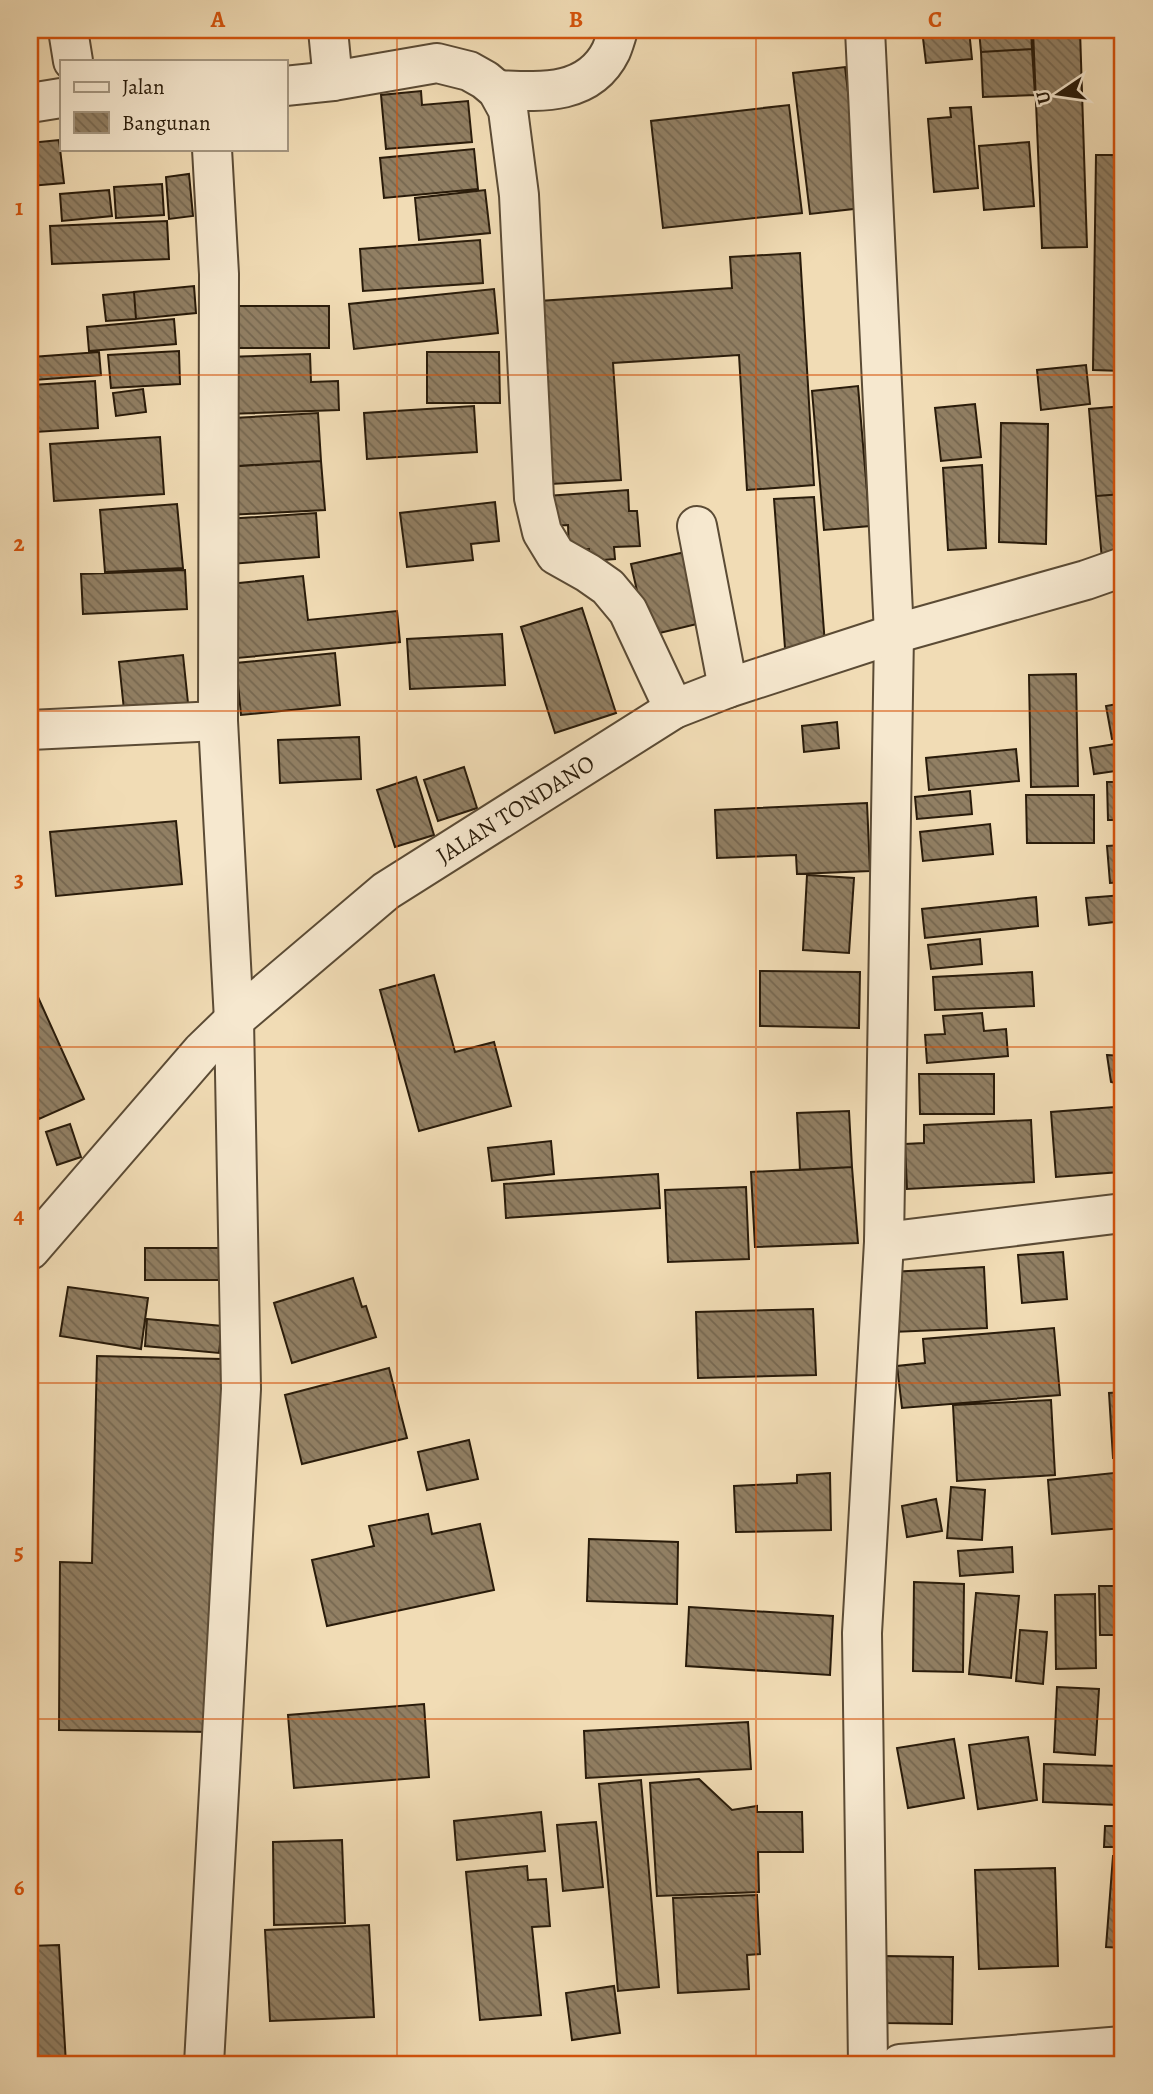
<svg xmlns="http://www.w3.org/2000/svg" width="1153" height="2094" font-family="Alegreya,serif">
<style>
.building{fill:url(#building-back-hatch);stroke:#291b0a;stroke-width:2}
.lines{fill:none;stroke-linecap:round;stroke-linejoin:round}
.minor-casing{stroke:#5b4b35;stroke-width:42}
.minor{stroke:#f6e8cf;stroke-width:38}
.grid{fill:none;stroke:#d5530c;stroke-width:2;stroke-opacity:0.55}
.labels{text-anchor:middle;stroke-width:5;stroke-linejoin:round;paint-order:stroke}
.street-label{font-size:24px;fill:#291b0a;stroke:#f6e8cf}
.neatline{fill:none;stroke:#d5530c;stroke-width:2.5}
.grid-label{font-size:23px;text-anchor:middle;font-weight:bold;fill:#d5530c}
</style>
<defs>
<pattern id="building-back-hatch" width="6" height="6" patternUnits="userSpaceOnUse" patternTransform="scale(1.75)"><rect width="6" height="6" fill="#917f63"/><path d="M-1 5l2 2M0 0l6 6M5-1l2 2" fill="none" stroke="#766750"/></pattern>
</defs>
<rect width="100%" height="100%" fill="#f1dcb5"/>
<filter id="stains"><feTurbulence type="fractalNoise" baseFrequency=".00286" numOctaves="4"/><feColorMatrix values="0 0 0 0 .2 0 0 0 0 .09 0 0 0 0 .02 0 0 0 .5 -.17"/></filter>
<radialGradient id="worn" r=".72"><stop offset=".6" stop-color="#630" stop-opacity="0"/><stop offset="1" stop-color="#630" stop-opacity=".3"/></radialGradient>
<path class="building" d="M922,30H969L972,59L926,63Z
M979,30H1031L1032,49L981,52Z
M1033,30H1080L1087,247L1042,248Z
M1032,49L1035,95L983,97L981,52Z
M845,67L862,208L810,214L793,73Z
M421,91L422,105L468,101L472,142L386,149L381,95Z
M789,105L802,213L663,228L651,121Z
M971,107L978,188L934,192L928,119L951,117L950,108Z
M59,140L64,183L30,186V143Z
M1029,142L1034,206L984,210L979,146Z
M474,149L478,189L384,198L380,158Z
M1096,155H1123V371L1093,370Z
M189,174L193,216L169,219L166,177Z
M162,184L164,215L116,218L114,187Z
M109,190L112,216L62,221L60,194Z
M485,190L490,233L419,240L415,198Z
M167,221L169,259L52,264L50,226Z
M480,240L483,283L363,291L360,249Z
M800,253L814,485L747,490L739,355L613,363L621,480L551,484L539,301L732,288L730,257Z
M194,286L196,313L136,319L134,292Z
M494,289L498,333L354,349L349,304Z
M134,292L136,319L106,321L103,295Z
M239,306H329V348H239Z
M174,319L176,344L89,351L87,327Z
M179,351L180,384L111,388L108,355Z
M99,352L101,375L34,380L32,357Z
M427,352H499L500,403H427Z
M310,354L311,382L338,381L339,410L227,414L226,357Z
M1086,365L1090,404L1041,410L1037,370Z
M95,381L98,428L35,432L32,385Z
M858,386L870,526L824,530L812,391Z
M143,389L146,412L116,416L113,393Z
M975,404L981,457L941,461L935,408Z
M474,406L477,452L367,459L364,413Z
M1123,406V494L1096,496L1089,409Z
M318,413L321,461L237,466L234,418Z
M1001,423L1048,424L1046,544L999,542Z
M160,437L164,494L54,501L50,444Z
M321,461L325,510L228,515L225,467Z
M982,465L986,548L948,550L943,468Z
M628,490L629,511H637L640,546L614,547L615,559L590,561L589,549L569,550L568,525L549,526L547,496Z
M1123,494V557L1102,559L1096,496Z
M814,497L825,645L785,648L774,499Z
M495,502L499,541L471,544L473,560L407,567L400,513Z
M177,504L183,568L105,572L100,510Z
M316,513L319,557L230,564L226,519Z
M685,552L701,623L647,636L631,564Z
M185,570L187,609L83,614L81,574Z
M303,576L308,620L397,611L400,642L237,658L230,584Z
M582,608L616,713L555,733L521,627Z
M502,634L505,685L410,689L407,639Z
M335,653L340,705L241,715L236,663Z
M183,655L188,703L124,710L119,662Z
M1076,674L1078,786L1031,787L1029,675Z
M1123,703V738L1112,739L1106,706Z
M837,722L839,748L804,752L802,726Z
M359,737L361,779L280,783L278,740Z
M1122,743L1123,770L1094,774L1090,748Z
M1016,749L1019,781L929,790L926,758Z
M464,767L477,808L438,821L424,780Z
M416,777L434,835L395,847L377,790Z
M1107,782H1123V820H1108Z
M970,791L972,814L917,819L915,797Z
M1026,795H1094V843H1027Z
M867,803L870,871L797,874L796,855L717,858L715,810Z
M176,821L182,884L56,896L50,832Z
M990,824L993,854L923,861L920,832Z
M1123,845V882L1110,883L1107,846Z
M807,875L854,878L849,953L803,950Z
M1123,895V921L1089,925L1086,898Z
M1036,897L1038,926L925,938L922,909Z
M980,939L982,964L931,969L928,945Z
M760,971L860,972L859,1028L760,1026Z
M1032,972L1034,1006L935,1010L933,977Z
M434,975L455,1052L494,1042L511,1106L419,1131L380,990Z
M33,986L84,1099L39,1119L30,1099V987Z
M982,1013L984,1031L1006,1029L1008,1056L927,1063L925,1035L945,1034L943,1016Z
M1107,1055L1123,1056V1085L1111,1082Z
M919,1074H994V1114H920Z
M1114,1107L1120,1172L1056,1177L1051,1112Z
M849,1111L852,1167L800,1170L797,1113Z
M1031,1120L1034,1182L907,1189L905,1144L924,1143V1125Z
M70,1124L81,1157L57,1165L46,1132Z
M551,1141L554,1174L492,1181L488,1148Z
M852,1167L858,1243L755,1247L751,1172Z
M658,1174L660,1208L506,1218L504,1184Z
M746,1187L749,1259L668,1262L665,1190Z
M145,1248H227L228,1280H145Z
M1063,1252L1067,1299L1022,1303L1018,1255Z
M984,1267L987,1328L892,1332L890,1272Z
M353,1278L362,1307L366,1306L376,1337L292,1363L274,1303Z
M68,1287L148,1298L141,1349L60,1336Z
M813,1309L816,1375L698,1378L696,1312Z
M147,1319L222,1326L219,1353L145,1346Z
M1054,1328L1060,1395L902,1408L897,1366L925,1363L923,1339Z
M97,1356L222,1359L213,1732L59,1730L60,1562L92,1563Z
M389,1368L407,1438L302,1464L285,1395Z
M1123,1392V1457L1113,1458L1109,1393Z
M1051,1400L1055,1475L957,1481L953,1405Z
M469,1440L478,1479L427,1490L418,1452Z
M1123,1472V1528L1052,1534L1048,1480Z
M830,1473L831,1530L736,1532L734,1486L797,1483V1475Z
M951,1487L985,1490L982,1540L947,1538Z
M936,1499L942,1531L907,1537L902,1506Z
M428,1514L432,1534L480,1524L494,1590L327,1626L312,1560L374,1546L369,1526Z
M589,1539L678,1542L677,1604L587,1601Z
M1012,1547L1013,1572L960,1576L958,1551Z
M914,1582L964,1584L963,1672L913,1671Z
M1099,1586H1123V1635H1100Z
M976,1593L1019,1596L1011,1678L969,1674Z
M1095,1594L1096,1668L1056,1669L1055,1595Z
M689,1607L833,1616L830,1675L686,1666Z
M1020,1630L1047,1632L1043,1684L1016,1681Z
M1057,1687L1099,1689L1095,1755L1054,1752Z
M424,1704L429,1777L294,1788L288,1715Z
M748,1722L751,1769L586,1778L584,1731Z
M1028,1737L1037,1800L978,1809L969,1745Z
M954,1739L964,1798L908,1808L897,1748Z
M1044,1764L1120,1766L1118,1805L1043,1802Z
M699,1779L732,1810L757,1806V1812H802L803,1852H758L759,1892L657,1896L650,1783Z
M641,1780L659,1987L618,1991L599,1784Z
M541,1812L545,1851L457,1860L454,1821Z
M596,1822L603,1887L563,1891L557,1825Z
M1105,1826H1123V1847H1104Z
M342,1840L345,1923L274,1925L273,1842Z
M1113,1856L1123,1857V1948L1106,1947Z
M527,1866L528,1880L546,1879L550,1926L532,1927L541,2015L480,2020L466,1872Z
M1055,1868L1058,1966L979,1969L975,1870Z
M757,1895L760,1954L747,1955L749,1989L678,1993L673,1898Z
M369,1925L374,2017L270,2021L265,1930Z
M59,1945L66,2064H30V1946Z
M885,1956L953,1957L952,2024L884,2023Z
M614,1986L620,2033L572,2040L566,1993Z"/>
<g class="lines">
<defs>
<g id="minor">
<path d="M68,30L73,61"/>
<path d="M328,30L333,81"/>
<path d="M865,30L894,634L884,1242L862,1633L868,2064"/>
<path d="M285,86L333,81L437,63L469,71L485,80L497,90L508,110L519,195L534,498L542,532L556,555L588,573L608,587L628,611L674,709"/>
<path d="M497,90C540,92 589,96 611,51C614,44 616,37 618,30"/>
<path d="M30,103L61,98"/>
<path d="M697,526L728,688"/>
<path d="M30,730L218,721"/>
<path d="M884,1242L1123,1213"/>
<path id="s1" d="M30,1250L202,1051L234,1020L386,891L674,709L728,688L894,634L1086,580L1123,567"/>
<path d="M204,2064L241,1389L234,1020L218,721L219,274L212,149"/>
<path d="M900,2064L1123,2046"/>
</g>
</defs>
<use href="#minor" class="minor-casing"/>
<use href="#minor" class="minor"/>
</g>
<path class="grid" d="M397,30V2064M756,30V2064M30,375H1123M30,711H1123M30,1047H1123M30,1383H1123M30,1719H1123"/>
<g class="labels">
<g class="street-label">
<text dy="8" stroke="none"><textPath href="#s1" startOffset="660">JALAN TONDANO</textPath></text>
</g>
</g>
<rect width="1153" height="2094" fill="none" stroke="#f1dcb5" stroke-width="77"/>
<rect x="60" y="60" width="228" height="91" fill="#f6e8cf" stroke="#a49680" stroke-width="2"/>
<rect x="74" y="82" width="35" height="10" fill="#f6e8cf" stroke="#a49680" stroke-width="2"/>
<text x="122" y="94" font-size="21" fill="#291b0a">Jalan</text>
<rect x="74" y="112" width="35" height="21" fill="url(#building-back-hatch)" stroke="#a49680" stroke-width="2"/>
<text x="122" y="130" font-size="21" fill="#291b0a">Bangunan</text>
<g transform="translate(1059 94) rotate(257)" stroke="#f6e8cf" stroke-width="5" paint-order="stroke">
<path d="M0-5L12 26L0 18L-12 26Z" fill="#291b0a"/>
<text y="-10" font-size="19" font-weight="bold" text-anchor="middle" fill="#291b0a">U</text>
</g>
<rect x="38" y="38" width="1076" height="2018" class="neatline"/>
<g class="grid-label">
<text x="218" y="27">A</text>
<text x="576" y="27">B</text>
<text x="935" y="27">C</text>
<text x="19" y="215">1</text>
<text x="19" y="551">2</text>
<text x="19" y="887">3</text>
<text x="19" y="1223">4</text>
<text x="19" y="1559">5</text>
<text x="19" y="1895">6</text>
</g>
<rect width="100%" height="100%" filter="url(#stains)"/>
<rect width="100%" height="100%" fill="url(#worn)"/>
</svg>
